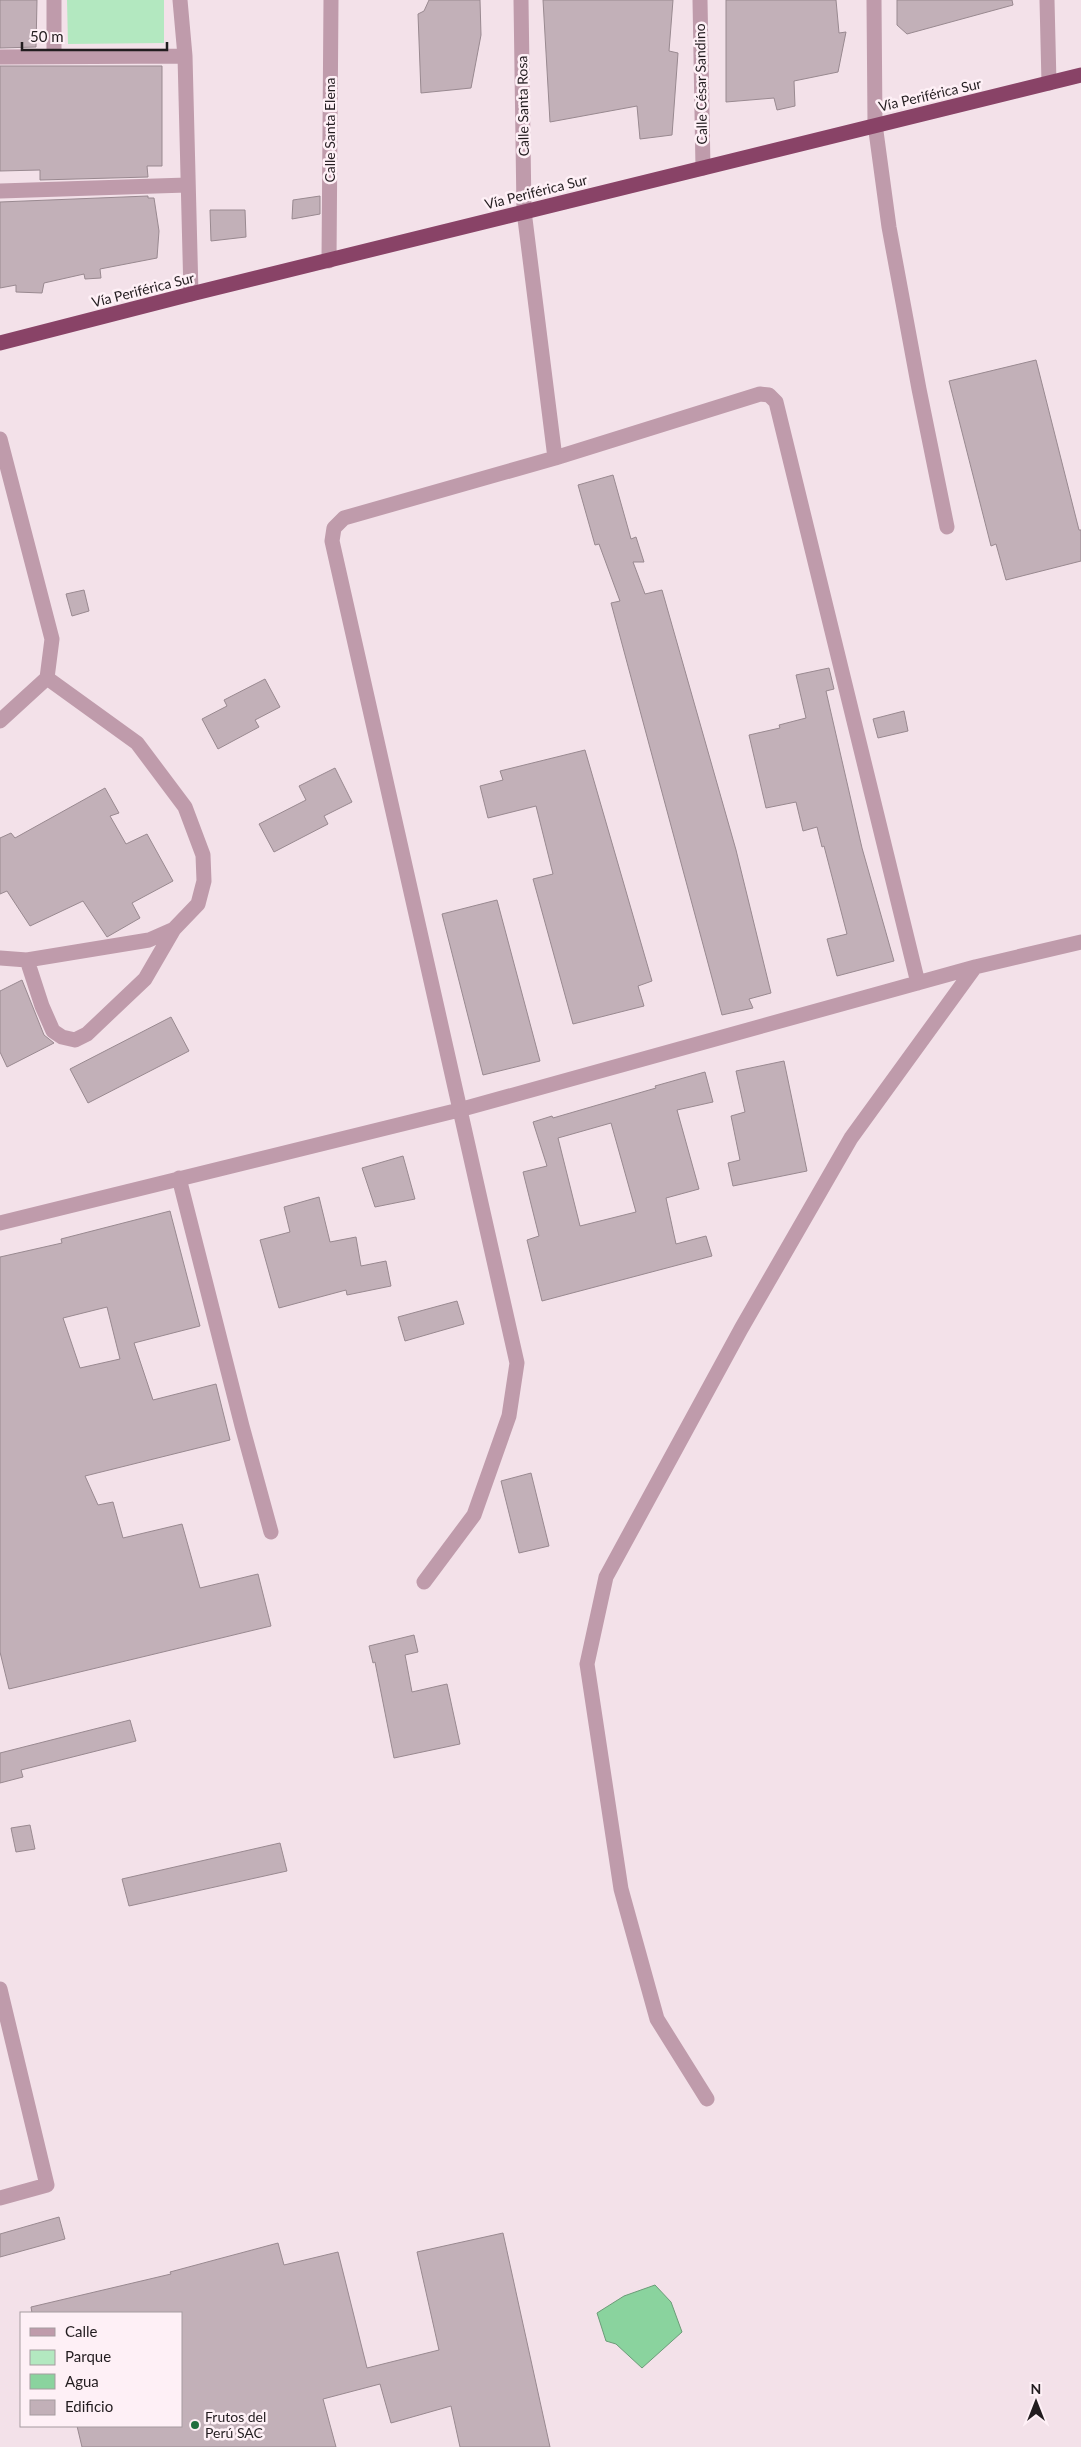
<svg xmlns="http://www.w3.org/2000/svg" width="1081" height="2447" font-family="Lato,sans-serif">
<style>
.green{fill:#b3e8c0}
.water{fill:#8ad39e;stroke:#6b9c78}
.building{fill:#c2b0b8;stroke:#998990;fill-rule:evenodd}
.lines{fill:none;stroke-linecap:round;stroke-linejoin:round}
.minor{stroke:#bf9bab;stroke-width:15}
.highway{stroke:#894367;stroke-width:15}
.poi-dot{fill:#206e3e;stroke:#fef0f6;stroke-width:2}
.labels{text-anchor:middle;stroke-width:5;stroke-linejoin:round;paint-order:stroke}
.street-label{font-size:14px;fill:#221c1f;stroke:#fef0f6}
.poi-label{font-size:14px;fill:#221c1f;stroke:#fef0f6;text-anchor:start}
</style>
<rect width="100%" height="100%" fill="#f3e1e9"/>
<path class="green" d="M67,0H164V43L68,44Z"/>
<path class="water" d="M655,2285L671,2302L682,2332L642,2368L616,2344L606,2341L597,2313L624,2296Z"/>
<path class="building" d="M0,0H37L36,47L0,48Z
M429,0H480L481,35L471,88L421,93L418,14L424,11Z
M543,0H673L669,51L678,53L672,135L640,139L637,106L550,122Z
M726,0H836L839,33L846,32L838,72L794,81L795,106L777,110L774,98L726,102Z
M897,0H1012L1013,5L907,34L897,25Z
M0,66H162V166H147L148,177L40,180V170L0,171Z
M148,196V198H154L159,231L157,258L100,269L101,278L85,279L84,274L44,283L42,293L16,292V285L0,288V202Z
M320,196V214L292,219L293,200Z
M210,210H245L246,237L211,241Z
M1036,360L1079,530H1081V561L1006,580L996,544L991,546L949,381Z
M613,475L631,539L636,537L644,562H633L645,594L662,590L736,850L771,993L749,999L753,1008L722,1015L611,603L620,601L599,544L595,545L578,485Z
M84,590L89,611L72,616L66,594Z
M829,668L834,689L826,691L862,848L894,961L837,976L827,939L847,934L824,846L822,847L817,827L803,831L796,802L766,808L749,735L780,728L779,725L806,718L796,675Z
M265,679L280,707L255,720L259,727L218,749L202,719L227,706L224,700Z
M904,711L908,731L878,738L873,719Z
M585,750L652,981L638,986L644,1006L573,1024L533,879L553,874L536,806L488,818L480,786L503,780L500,771Z
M335,768L352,802L324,816L328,824L274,852L259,824L306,800L299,786Z
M105,788L119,813L110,816L126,844L147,834L173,881L132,903L140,918L107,937L83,901L30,926L7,891L0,894V838L11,833L15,838Z
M497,900L540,1061L483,1075L442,914Z
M22,980L44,1035L54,1043L7,1067L0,1052V991Z
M171,1017L189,1051L88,1103L70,1069Z
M784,1061L807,1171L733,1186L728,1163L740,1160L731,1116L745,1112L736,1071Z
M705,1072L713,1102L677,1110L699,1189L666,1198L676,1244L706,1236L712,1256L542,1301L527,1240L539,1236L523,1172L547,1166L533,1122L552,1116L553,1118L656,1088L655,1086ZM611,1123L636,1212L580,1226L558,1138Z
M403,1156L415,1199L375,1207L362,1168Z
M319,1197L330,1242L356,1237L361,1266L386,1261L391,1286L347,1295L346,1290L279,1308L260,1240L290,1232L284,1207Z
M170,1211L200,1326L134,1343L153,1400L216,1384L230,1440L85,1476L98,1505L113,1502L123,1538L182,1524L200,1588L258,1574L271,1626L9,1689L0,1652V1257L62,1243L61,1239ZM107,1307L120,1359L80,1368L63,1318Z
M457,1301L464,1324L405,1341L398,1317Z
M531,1473L549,1546L519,1553L501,1481Z
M414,1635L418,1652L405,1655L412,1692L447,1684L460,1744L394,1758L375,1662L373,1663L369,1646Z
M130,1720L136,1741L21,1770L23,1777L0,1783V1753Z
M30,1825L35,1849L16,1852L11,1828Z
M280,1843L287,1871L129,1906L122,1879Z
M59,2217L65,2239L0,2257V2234Z
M503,2233L550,2447H460L451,2406L391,2423L380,2384L323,2399L336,2447H82L77,2426H181V2313H32L31,2307L171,2274L170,2272L278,2243L284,2265L338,2252L367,2368L439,2350L417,2252Z"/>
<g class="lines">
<path class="minor" d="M180,0L185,56L191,294
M521,0L524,211L555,458
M700,0L703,168
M874,0L875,124L889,227L919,389L947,527
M1047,0L1049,83
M54,56V0
M0,57L185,56
M0,191L187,185
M329,261L331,0
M0,439L52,639L47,678L0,721
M0,958L27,960L149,940L174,929L198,904L204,881L203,855L185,807L137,743L47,678
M27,960L42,1006L53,1031L62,1037L75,1040L87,1034L145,979L174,929
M179,1178L242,1426L271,1532
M0,1223L459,1110L975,967L1081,942
M424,1582L474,1515L509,1416L517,1363L332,541L334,528L344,518L555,458L760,394L769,395L776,402L918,983
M0,1989L47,2185L0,2198
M707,2099L657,2019L621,1889L587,1664L606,1577L741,1329L851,1138L975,967"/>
<path class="highway" d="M0,343L191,294L1081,75"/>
</g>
<circle class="poi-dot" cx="195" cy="2425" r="5"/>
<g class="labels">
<g class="street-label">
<text transform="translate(701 84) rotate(-91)" y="5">Calle César Sandino</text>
<text transform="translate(930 95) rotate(-13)" y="5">Vía Periférica Sur</text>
<text transform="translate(523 106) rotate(-91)" y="5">Calle Santa Rosa</text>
<text transform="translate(330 130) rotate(-90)" y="5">Calle Santa Elena</text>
<text transform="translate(536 192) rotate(-14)" y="5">Vía Periférica Sur</text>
<text transform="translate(143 290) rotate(-14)" y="5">Vía Periférica Sur</text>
</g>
<g class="poi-label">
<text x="205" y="2422">Frutos del<tspan x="205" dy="16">Perú SAC</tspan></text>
</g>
</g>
<rect x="20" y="2312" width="162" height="115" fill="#fef0f6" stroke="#a69ba0"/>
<rect x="30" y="2328" width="25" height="8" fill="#bf9bab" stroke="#a69ba0"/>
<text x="65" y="2337" font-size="15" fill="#221c1f">Calle</text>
<rect x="30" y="2350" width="25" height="15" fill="#b3e8c0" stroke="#a69ba0"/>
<text x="65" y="2362" font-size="15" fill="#221c1f">Parque</text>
<rect x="30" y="2374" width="25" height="15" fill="#8ad39e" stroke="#a69ba0"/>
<text x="65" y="2387" font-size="15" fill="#221c1f">Agua</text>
<rect x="30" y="2400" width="25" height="15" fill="#c2b0b8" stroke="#a69ba0"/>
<text x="65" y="2412" font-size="15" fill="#221c1f">Edificio</text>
<g transform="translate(1036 2402)" stroke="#fef0f6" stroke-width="4" paint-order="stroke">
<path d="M0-4L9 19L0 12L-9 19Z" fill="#221c1f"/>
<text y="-8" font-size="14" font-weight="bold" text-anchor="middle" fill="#221c1f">N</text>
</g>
<path d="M22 42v8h145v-8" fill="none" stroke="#221c1f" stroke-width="2.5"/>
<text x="30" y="42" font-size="15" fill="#221c1f" stroke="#fef0f6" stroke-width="4" paint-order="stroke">50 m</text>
</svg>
